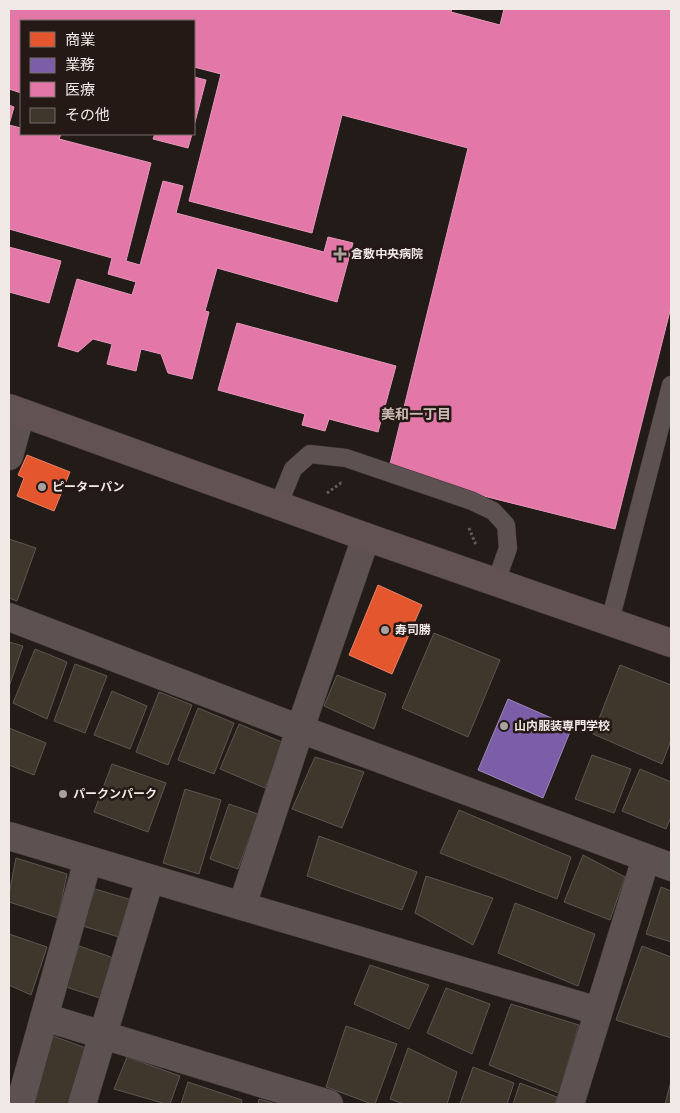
<svg xmlns="http://www.w3.org/2000/svg" width="680" height="1113" font-family="'Open Sans','Noto Sans JP',sans-serif">
<style>
.shops{fill:#e4572e;stroke:#e88365}
.offices{fill:#7b5ea7;stroke:#9e88ba}
.health{fill:#e377a8;stroke:#e799ba}
.building{fill:#3f362c;stroke:#5c5653}
.lines{fill:none;stroke-linecap:round;stroke-linejoin:round}
.lane-casing{stroke:#3a3531;stroke-width:19}
.street-casing{stroke:#3a3531;stroke-width:29}
.secondary-casing{stroke:#3a3531;stroke-width:29}
.path{stroke:#645b5a;stroke-width:3;stroke-dasharray:2.5 2.5;stroke-linecap:butt}
.lane{stroke:#5e5152;stroke-width:18}
.street{stroke:#5e5152;stroke-width:28}
.secondary{stroke:#625254;stroke-width:28}
.poi-dot{fill:#a9a19d;stroke:#251915;stroke-width:2}
.labels{text-anchor:middle;stroke-width:5;stroke-linejoin:round;paint-order:stroke}
.poi-label{font-size:12px;font-weight:bold;fill:#f1e9e5;stroke:#251915;text-anchor:start}
.neighbourhood-label{font-size:14px;font-weight:bold;fill:#ccbbb5;stroke:#251915}
</style>
<rect width="100%" height="100%" fill="#221b18"/>
<path class="shops" d="M27,455L70,472L54,511L17,496L24,478L18,475Z
M378,585L422,605L392,674L349,655Z"/>
<path class="offices" d="M508,699L572,727L543,798L478,770Z"/>
<path class="health" d="M9,9H452L451,12L500,25L504,9H671V307L615,529L388,472L468,148L342,115L312,233L189,201L221,74L194,67V21H21V93L9,89Z
M194,77L206,80L194,126Z
M9,105L14,107L9,125L21,128V134H61L59,139L151,163L126,261L140,265L163,181L183,186L176,213L324,252L328,237L353,243L337,302L217,268L205,311L209,312L192,379L168,373L161,354L141,349L136,371L107,364L112,344L93,339L78,352L58,346L77,279L132,295L136,282L108,274L112,258L9,229Z
M155,134H192L188,148L153,139Z
M9,247L61,261L49,303L9,292Z
M237,323L396,366L378,432L329,419L325,431L302,425L305,414L218,390Z"/>
<path class="building" d="M9,539L36,548L17,601L9,598Z
M434,633L500,660L468,737L402,708Z
M9,642L23,646L9,687Z
M35,649L67,662L47,719L13,703Z
M75,664L107,676L85,733L54,721Z
M620,665L671,685V740L662,764L593,734Z
M337,675L386,694L374,729L324,706Z
M112,691L147,706L130,749L94,735Z
M159,692L192,705L168,765L136,752Z
M198,708L234,723L214,774L178,760Z
M239,724L284,743L265,788L220,769Z
M9,728L46,743L34,775L9,765Z
M592,755L631,769L614,813L575,799Z
M315,757L364,772L342,828L292,809Z
M112,764L166,783L148,832L94,812Z
M640,769L671,782V817L666,829L622,811Z
M185,789L221,800L199,874L163,863Z
M229,804L258,814L238,869L210,859Z
M459,810L571,857L557,899L440,853Z
M319,836L417,872L402,910L307,876Z
M583,855L625,877L610,920L564,902Z
M16,858L67,874L58,918L9,902V894Z
M426,876L493,898L473,945L415,913Z
M661,887L671,891V942L646,934Z
M95,889L132,900L122,938L83,926Z
M515,903L595,934L578,986L498,953Z
M9,934L47,947L31,995L9,985Z
M79,946L114,958L103,999L66,987Z
M642,946L671,957V1038L616,1020Z
M370,965L429,985L409,1029L354,1004Z
M446,988L490,1004L472,1054L427,1033Z
M511,1004L579,1025L559,1093L489,1065Z
M346,1026L397,1044L375,1104H372L326,1087Z
M53,1036L86,1048L68,1104H37L31,1103Z
M408,1048L457,1072L447,1104H404L390,1099Z
M127,1057L180,1076L170,1104H166L114,1089Z
M473,1067L514,1083L507,1104H460Z
M671,1081V1104H665Z
M188,1082L242,1100L241,1104H181Z
M520,1083L557,1097L555,1104H513Z
M259,1099L276,1104H258Z"/>
<g class="lines">
<defs>
<path id="lane" d="M278,506L293,469L310,454L346,458L472,501L493,511L506,525L508,548L496,582
M610,621L671,385"/>
<path id="street" d="M9,456L21,413
M9,617L300,729L671,867
M9,836L242,906L598,1011
M242,906L300,729L366,537
M44,1017L329,1104
M20,1104L88,860
M82,1104L150,879
M570,1104L646,858"/>
<path id="secondary" d="M9,408L366,537L671,643"/>
</defs>
<use href="#lane" class="lane-casing"/>
<use href="#street" class="street-casing"/>
<use href="#secondary" class="secondary-casing"/>
<path class="path" d="M327,493L341,483L343,484
M469,528L476,545"/>
<use href="#lane" class="lane"/>
<use href="#street" class="street"/>
<use href="#secondary" class="secondary"/>
</g>
<g class="poi-dot">
<path d="M337.5 246.5h5v5h5v5h-5v5h-5v-5h-5v-5h5z"/>
<circle cx="42" cy="487" r="5"/>
<circle cx="385" cy="630" r="5"/>
<circle cx="504" cy="726" r="5"/>
<circle cx="63" cy="794" r="5"/>
</g>
<g class="labels">
<g class="poi-label">
<text x="351" y="258">倉敷中央病院</text>
<text x="52" y="491">ピーターパン</text>
<text x="395" y="634">寿司勝</text>
<text x="514" y="730">山内服装専門学校</text>
<text x="73" y="798">パークンパーク</text>
</g>
<g class="neighbourhood-label">
<text x="416" y="419">美和一丁目</text>
</g>
</g>
<rect width="680" height="1113" fill="none" stroke="#f1e9e5" stroke-width="20"/>
<rect x="20" y="20" width="175" height="115" fill="#251915" stroke="#776c68"/>
<rect x="30" y="32" width="25" height="15" fill="#e4572e" stroke="#776c68"/>
<text x="65" y="45" font-size="15" fill="#f1e9e5">商業</text>
<rect x="30" y="58" width="25" height="15" fill="#7b5ea7" stroke="#776c68"/>
<text x="65" y="70" font-size="15" fill="#f1e9e5">業務</text>
<rect x="30" y="82" width="25" height="15" fill="#e377a8" stroke="#776c68"/>
<text x="65" y="95" font-size="15" fill="#f1e9e5">医療</text>
<rect x="30" y="108" width="25" height="15" fill="#3f362c" stroke="#776c68"/>
<text x="65" y="120" font-size="15" fill="#f1e9e5">その他</text>
</svg>
